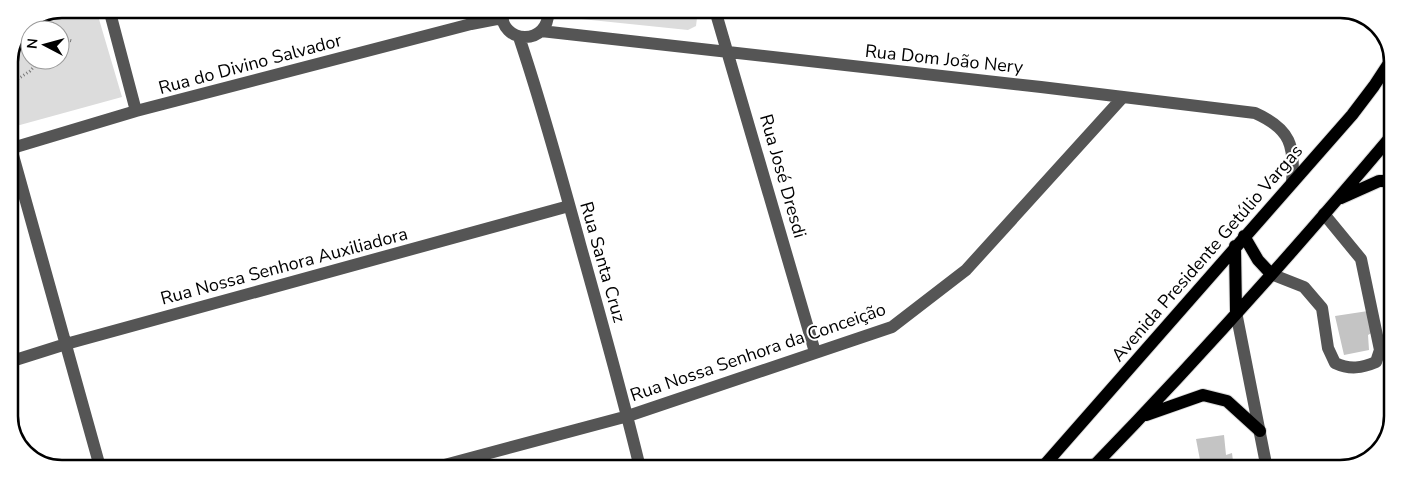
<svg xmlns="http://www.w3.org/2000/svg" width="1402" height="478" font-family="'Nunito Sans',sans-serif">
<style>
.green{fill:#dcdcdc;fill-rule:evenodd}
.building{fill:#c4c4c4}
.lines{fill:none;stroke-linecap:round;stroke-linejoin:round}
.major-casing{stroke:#dbdbdb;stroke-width:14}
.path{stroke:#777;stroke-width:3;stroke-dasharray:1 2.5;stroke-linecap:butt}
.minor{stroke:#555;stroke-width:12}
.major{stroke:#000;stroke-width:12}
.labels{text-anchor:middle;stroke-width:4;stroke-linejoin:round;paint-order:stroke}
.street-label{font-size:18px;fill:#000;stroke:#fff}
.rim{fill:none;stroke:#000;stroke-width:2.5}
</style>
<rect width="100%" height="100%" fill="#fff"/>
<path class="green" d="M62,9H96L122,97L9,128V59L24,24ZM30,30H60V60H30Z
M559,10H698L696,26L688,30L562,17L559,15Z"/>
<path class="building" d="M1392,252V277L1389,278L1383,254Z
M1368,311L1373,332L1368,335L1369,350L1344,355L1335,316Z
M1224,435L1226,455L1232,453L1234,469H1171V467L1200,460L1196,439Z"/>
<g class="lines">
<defs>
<path id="major" d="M1341,198L1379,181H1392
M1244,236L1258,260L1271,274
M1235,246L1236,312
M1146,415L1203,395L1227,401L1260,431
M1041,469L1352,115L1374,86L1393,57
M1091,469C1196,361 1296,249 1393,134"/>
</defs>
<use href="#major" class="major-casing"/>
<path class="path" d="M23,28L30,30
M52,30L53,12
M60,38L72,41
M9,85L30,71L40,60
M9,123L11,132"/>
<path class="minor" d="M109,9L136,111
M502,10C499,46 551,46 548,10
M715,10L815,352
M541,31L1041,87L1255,113C1291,129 1295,146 1292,183
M519,37C542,105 561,175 580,244C601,319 622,393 640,468
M11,148L100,467
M9,149L136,111L471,24L502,18
M1271,274L1304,287L1322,308L1328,348L1335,363C1350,370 1362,368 1376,362L1380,350L1361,259L1324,214
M1236,312L1267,469
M9,362L66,344L569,206
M437,467L628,416L892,327L966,270L1123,97"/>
<use href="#major" class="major"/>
</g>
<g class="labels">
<g class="street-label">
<text transform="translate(944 59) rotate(6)" y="6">Rua Dom João Nery</text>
<text transform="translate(250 64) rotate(-15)" y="6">Rua do Divino Salvador</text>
<text transform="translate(783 176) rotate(74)" y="6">Rua José Dresdi</text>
<text transform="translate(1207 253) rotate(-49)" y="6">Avenida Presidente Getúlio Vargas</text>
<text transform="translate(603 262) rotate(74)" y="6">Rua Santa Cruz</text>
<text transform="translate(284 266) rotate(-15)" y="6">Rua Nossa Senhora Auxiliadora</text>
<text transform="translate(758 352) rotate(-19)" y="6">Rua Nossa Senhora da Conceição</text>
</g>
</g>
<path d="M0 0H1402V478H0ZM62 18H1340A44 44 0 0 1 1384 62V416A44 44 0 0 1 1340 460H62A44 44 0 0 1 18 416V62A44 44 0 0 1 62 18Z" fill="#fff" fill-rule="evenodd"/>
<path class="rim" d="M62 18H1340A44 44 0 0 1 1384 62V416A44 44 0 0 1 1340 460H62A44 44 0 0 1 18 416V62A44 44 0 0 1 62 18Z"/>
<g transform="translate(45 45) rotate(276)"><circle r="24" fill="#ffffff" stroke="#999999"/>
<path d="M0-4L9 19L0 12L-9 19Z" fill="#000000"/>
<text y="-8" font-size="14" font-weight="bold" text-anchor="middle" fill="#000000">N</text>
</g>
</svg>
